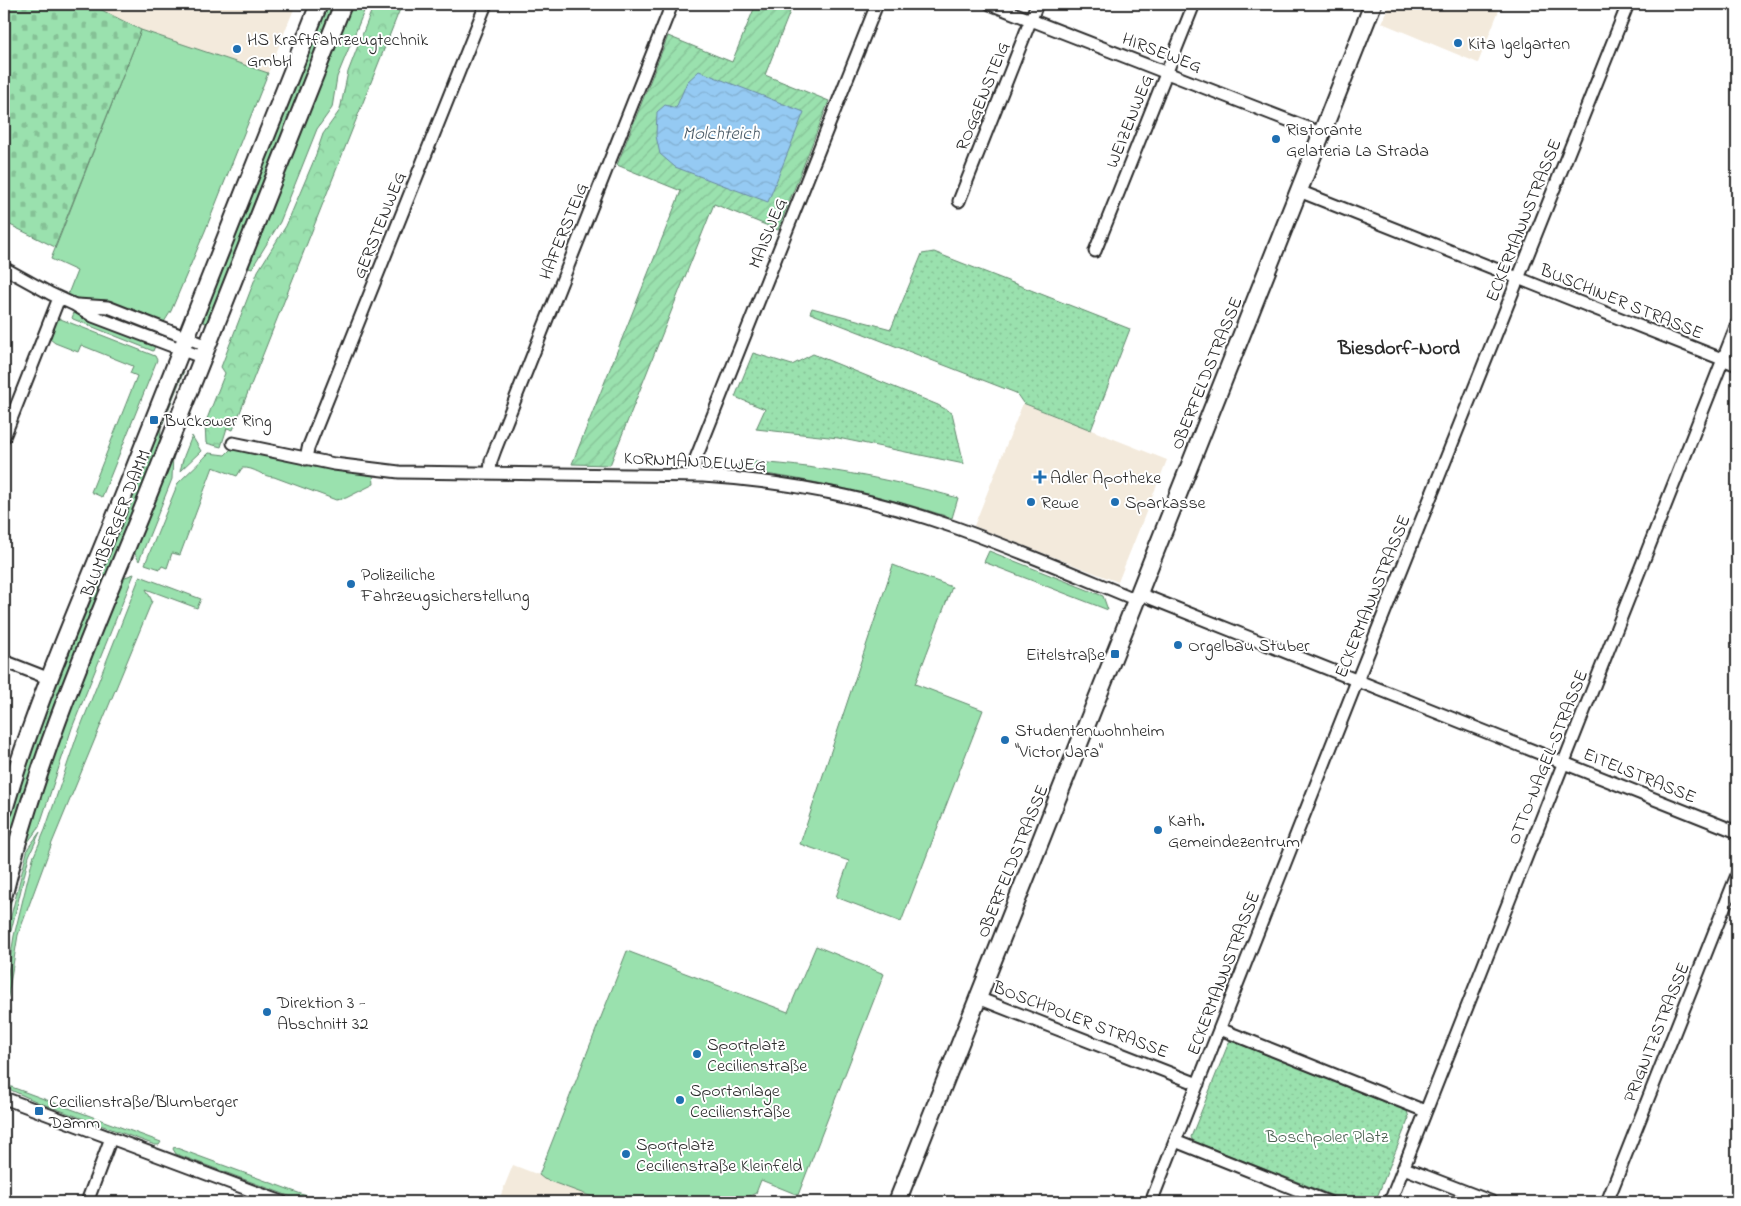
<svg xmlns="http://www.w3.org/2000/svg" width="1741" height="1206" font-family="'Indie Flower',sans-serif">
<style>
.built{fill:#f3eadc}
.grass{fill:#9ae1ae;stroke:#62866c}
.forest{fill:url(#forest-crowns);stroke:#62866c}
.cemetery{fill:url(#cemetery-stones);stroke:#62866c}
.park{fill:url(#park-dots);stroke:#62866c}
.garden{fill:url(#garden-furrows);stroke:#62866c}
.water{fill:url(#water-waves);stroke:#6b8aa3}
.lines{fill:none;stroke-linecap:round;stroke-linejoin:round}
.street-casing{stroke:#2b2b2b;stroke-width:15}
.secondary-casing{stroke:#2b2b2b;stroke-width:20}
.street{stroke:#fff;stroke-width:11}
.secondary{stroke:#fff;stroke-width:16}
.poi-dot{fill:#1f6fb2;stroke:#fff;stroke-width:2}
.labels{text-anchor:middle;stroke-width:4;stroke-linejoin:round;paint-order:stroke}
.poi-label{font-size:18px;fill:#2b2b2b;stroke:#fff;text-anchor:start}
.street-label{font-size:18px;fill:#2b2b2b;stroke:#fff}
.park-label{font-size:18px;fill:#4c6252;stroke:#fff}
.water-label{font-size:19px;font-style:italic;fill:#4b5b67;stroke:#fff}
.quarter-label{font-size:20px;font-weight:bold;fill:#2b2b2b;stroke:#fff}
</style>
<defs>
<pattern id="forest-crowns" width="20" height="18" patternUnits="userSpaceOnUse" patternTransform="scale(1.25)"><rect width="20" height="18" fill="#9ae1ae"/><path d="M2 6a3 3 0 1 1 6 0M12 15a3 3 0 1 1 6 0" fill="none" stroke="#85c196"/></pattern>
<pattern id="cemetery-stones" width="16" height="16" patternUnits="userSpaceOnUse" patternTransform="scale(1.25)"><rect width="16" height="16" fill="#9ae1ae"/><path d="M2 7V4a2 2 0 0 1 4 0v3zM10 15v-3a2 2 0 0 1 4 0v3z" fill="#85c196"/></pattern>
<pattern id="park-dots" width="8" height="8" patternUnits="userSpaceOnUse" patternTransform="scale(1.25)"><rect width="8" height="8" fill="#9ae1ae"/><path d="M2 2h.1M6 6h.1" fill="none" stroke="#85c196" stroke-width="1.8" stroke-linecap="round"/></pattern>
<pattern id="garden-furrows" width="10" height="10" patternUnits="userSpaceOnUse" patternTransform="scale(1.25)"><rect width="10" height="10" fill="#9ae1ae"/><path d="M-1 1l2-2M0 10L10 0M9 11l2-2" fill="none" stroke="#85c196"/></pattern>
<pattern id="water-waves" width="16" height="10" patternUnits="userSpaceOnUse" patternTransform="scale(1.25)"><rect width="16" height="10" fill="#95caf3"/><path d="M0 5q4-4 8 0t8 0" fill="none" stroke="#81aed0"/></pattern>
</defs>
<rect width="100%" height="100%" fill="#fff"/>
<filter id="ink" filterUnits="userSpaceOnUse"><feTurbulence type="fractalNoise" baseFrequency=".02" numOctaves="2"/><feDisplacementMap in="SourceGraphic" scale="10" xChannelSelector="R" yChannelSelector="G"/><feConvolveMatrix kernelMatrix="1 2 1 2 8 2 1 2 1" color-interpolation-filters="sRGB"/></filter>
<g filter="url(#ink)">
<path class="built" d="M90,4H296L268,73L141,30Z
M1390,4H1498L1501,5L1478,63L1382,23Z
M1023,403L1167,460L1118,582L974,526Z
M513,1165L539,1175L545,1179L606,1202H498Z"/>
<path class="grass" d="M326,4H336L208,324L199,320Z
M351,4H367L337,77L332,108L317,129L280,222L252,268L246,266Z
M141,30L268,73L205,231L171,311L164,322L104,300H80L68,294L77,271L51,259Z
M75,310L86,319L155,346L153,351L73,319L72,318Z
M58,318L155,356L157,360L102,497L91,492L137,376L130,373L133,366L81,345L78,352L55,343L50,339Z
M181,370L184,371L161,428L160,445L40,747L4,867V834L16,791L41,720Z
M192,436L201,451L180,471L184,456Z
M232,448L373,474L374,484L346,498L336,500L274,477C262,477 255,467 242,468L237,476L213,467L180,555L172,553L167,568L162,566L160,569L145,564L178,483L209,453L225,455Z
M173,453L172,479L139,561L133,550Z
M740,461C815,465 887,478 958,498L952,518C882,495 810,479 737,470Z
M989,551L1103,596L1108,610L984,562Z
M893,565L952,587L915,684L983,710L901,922L836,897L849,861L800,844Z
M134,574L72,728L39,827L25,846L5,925V939H4V923L12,884L57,742L122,578Z
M140,576L201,599L197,608L146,589L152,601L52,843L18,935L4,1020V991L6,985L14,936L33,858L45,830L77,736Z
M40,832L29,856L11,931L9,932L10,920L28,848Z
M816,946L884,974L798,1195L761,1180L756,1193L737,1202H606L544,1179L539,1175L627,951L788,1012Z
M4,1079L6,1085L161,1142L159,1145H155L40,1103L4,1087Z
M174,1147L312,1198L305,1202L176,1154L173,1149Z"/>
<path class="forest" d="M374,4H402L233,430L227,428L221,447L206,443L205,424L225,373L221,367L258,271L286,226L314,160L323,134L340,110L348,72Z"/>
<path class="cemetery" d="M4,4H90L141,30L55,247L4,222Z"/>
<path class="park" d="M934,252L1130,329L1091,430L1023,403L1016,393L810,313L812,308L891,329L922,254Z
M753,353L792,365L813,354L938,405L952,413L964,464L838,438L756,429L765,409L735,397Z
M1232,1041L1407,1111L1409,1118L1375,1202H1349L1193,1141L1191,1137L1229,1042Z"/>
<path class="garden" d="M756,4H793L765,75L829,101L778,230L714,204L610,465L572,464L681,191L617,165L668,36L732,62Z"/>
<path class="water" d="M699,71L804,112L768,202L675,167L660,154L656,136L657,112L665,105L676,108L687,82Z"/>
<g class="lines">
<defs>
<path id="street" d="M990,4L1321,133
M1299,191L1737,365
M959,201L1037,4
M1095,251L1194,4
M4,268L51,294L75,305L93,316L204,358
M77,305L108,307L208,346
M4,437L59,298
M233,443L334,464L399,472L703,476C788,481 874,499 954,527C1016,549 1076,575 1137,600
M306,459L308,448L486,4
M490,472L491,461L495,450L672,4
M694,475L696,458L877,4
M1140,594L1737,832
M4,661L50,679
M978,998L1198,1084
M1220,1029L1425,1111
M4,1098L282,1202
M1175,1141L1328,1202
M1404,1168L1492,1202
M87,1202L111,1138
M1151,1202L1357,681L1628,4
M1390,1202L1737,324
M1607,1202L1737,875"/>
<path id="secondary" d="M4,810C35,704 81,601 123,497C188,333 253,168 319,4
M4,894C37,757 94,628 147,498C213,334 278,169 343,4
M897,1202L1373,4"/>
</defs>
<use href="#street" class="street-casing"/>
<use href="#secondary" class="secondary-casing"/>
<use href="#street" class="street"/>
<use href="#secondary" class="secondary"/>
</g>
</g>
<g class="poi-dot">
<circle cx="1458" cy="43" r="5"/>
<circle cx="237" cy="49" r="5"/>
<circle cx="1276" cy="139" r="5"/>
<rect x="149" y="415" width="10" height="10" rx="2.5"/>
<path d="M1037.5 469.5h5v5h5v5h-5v5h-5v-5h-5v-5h5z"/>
<circle cx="1031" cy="502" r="5"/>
<circle cx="1115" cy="502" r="5"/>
<circle cx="351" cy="584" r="5"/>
<circle cx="1178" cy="645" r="5"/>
<rect x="1110" y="649" width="10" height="10" rx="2.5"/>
<circle cx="1005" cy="740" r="5"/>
<circle cx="1158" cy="830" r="5"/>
<circle cx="267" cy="1012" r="5"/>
<circle cx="697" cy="1054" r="5"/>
<circle cx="680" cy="1100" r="5"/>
<rect x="34" y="1106" width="10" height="10" rx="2.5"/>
<circle cx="626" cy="1154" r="5"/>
</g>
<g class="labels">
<g class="poi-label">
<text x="247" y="45">HS Kraftfahrzeugtechnik<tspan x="247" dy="21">GmbH</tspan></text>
<text x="1468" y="49">Kita Igelgarten</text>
<text x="1286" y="135">Ristorante<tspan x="1286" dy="21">Gelateria La Strada</tspan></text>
<text x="164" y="426">Buckower Ring</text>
<text x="1050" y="483">Adler Apotheke</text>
<text x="1041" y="508">Rewe</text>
<text x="1125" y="508">Sparkasse</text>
<text x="361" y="580">Polizeiliche<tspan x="361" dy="21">Fahrzeugsicherstellung</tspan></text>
<text x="1188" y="651">Orgelbau Stuber</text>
<text x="1105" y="660" text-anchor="end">Eitelstraße</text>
<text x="1015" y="736">Studentenwohnheim<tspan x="1015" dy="21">"Victor Jara"</tspan></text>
<text x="1168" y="826">Kath.<tspan x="1168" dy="21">Gemeindezentrum</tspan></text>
<text x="277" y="1008">Direktion 3 -<tspan x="277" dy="21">Abschnitt 32</tspan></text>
<text x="707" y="1050">Sportplatz<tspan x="707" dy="21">Cecilienstraße</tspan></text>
<text x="690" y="1096">Sportanlage<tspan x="690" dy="21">Cecilienstraße</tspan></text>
<text x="49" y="1107">Cecilienstraße/Blumberger<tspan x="49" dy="21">Damm</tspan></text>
<text x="636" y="1150">Sportplatz<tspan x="636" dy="21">Cecilienstraße Kleinfeld</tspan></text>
</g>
<g class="street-label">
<text transform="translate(1162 52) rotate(21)" y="6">HIRSEWEG</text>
<text transform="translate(982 96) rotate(-68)" y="6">ROGGENSTEIG</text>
<text transform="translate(1129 121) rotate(-68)" y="6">WEIZENWEG</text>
<text transform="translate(1523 220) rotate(-68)" y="6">ECKERMANNSTRASSE</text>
<text transform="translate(379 225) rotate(-68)" y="6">GERSTENWEG</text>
<text transform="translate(563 231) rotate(-68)" y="6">HAFERSTEIG</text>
<text transform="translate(767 233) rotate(-68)" y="6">MAISWEG</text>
<text transform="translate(1622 301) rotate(22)" y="6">BUSCHINER STRASSE</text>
<text transform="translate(1206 373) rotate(-68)" y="6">OBERFELDSTRASSE</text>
<text transform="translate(695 461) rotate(3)" y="6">KORNMANDELWEG</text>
<text transform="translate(115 523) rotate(-68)" y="6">BLUMBERGER DAMM</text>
<text transform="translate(1372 596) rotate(-68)" y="6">ECKERMANNSTRASSE</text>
<text transform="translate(1547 757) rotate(-68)" y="6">OTTO-NAGEL-STRASSE</text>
<text transform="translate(1640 775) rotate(22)" y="6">EITELSTRASSE</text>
<text transform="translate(1012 861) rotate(-68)" y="6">OBERFELDSTRASSE</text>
<text transform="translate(1223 973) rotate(-69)" y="6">ECKERMANNSTRASSE</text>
<text transform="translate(1081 1019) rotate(21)" y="6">BOSCHPOLER STRASSE</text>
<text transform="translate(1656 1032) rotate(-68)" y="6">PRIGNITZSTRASSE</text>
</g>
<g class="park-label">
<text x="1327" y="1142">Boschpoler Platz</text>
</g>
<g class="water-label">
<text x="721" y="139">Molchteich</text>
</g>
<g class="quarter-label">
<text x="1399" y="354">Biesdorf-Nord</text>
</g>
</g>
<rect width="1741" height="1206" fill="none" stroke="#fff" stroke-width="20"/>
<rect x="10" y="10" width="1721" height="1186" fill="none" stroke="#2b2b2b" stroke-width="2" filter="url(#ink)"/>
</svg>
